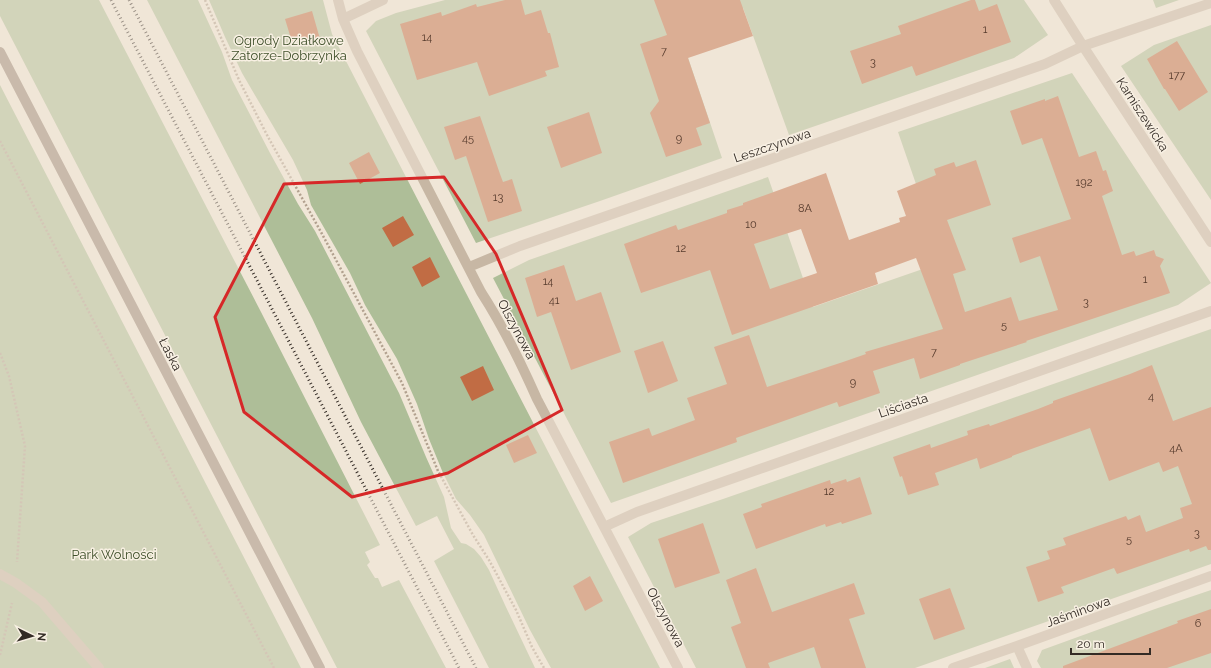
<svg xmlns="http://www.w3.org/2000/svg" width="1211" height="668" font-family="Raleway,sans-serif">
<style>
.green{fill:#aebe98}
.building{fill:#c16c44;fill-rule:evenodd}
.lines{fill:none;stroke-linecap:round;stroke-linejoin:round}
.path{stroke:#b2a18f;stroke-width:2.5;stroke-dasharray:2 2;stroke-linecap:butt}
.service{stroke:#c7b7a4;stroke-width:10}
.minor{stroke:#c7b7a4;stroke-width:10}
.tertiary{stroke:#c7b7a4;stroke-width:10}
.secondary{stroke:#9a8676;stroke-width:10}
.rail{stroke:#332b25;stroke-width:3;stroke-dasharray:1 3;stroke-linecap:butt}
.marked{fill:none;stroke:#d62828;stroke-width:3;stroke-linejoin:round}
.labels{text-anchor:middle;stroke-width:3;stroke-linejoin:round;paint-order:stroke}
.number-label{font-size:11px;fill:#563b2d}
.park-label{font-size:13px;fill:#3f502a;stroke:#f8f0e3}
.street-label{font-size:13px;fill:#332b25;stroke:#f8f0e3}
</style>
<rect width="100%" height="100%" fill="#f0e6d7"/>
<path class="green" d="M0,0H99L261,312L380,545L365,552L370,562L367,565L375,578H378L382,587L399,580L446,668H337L0,16Z
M147,0H198L222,52L232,80L270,153L298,204L315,231L399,393L426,457L444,497L451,528L461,543L466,544L474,549L481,557L489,570L505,605L535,668H489L434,561L454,549L437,516L416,526L361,422L312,318Z
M209,0H323L332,34L660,668H551L530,630L484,535L470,515L456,499L443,473L429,439L417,404L397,359L365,305L350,273L311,205L307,190L293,160L242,73L225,37Z
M445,0H1024L1048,35L1014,58L789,135L743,8L679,31L722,158L600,201L476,243L366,31L376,21L396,13Z
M1153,0H1179L1156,8Z
M1211,25V200L1121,66L1154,45Z
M1072,73L1211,283L1178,305L611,503L493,278L529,260L768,177L813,307L943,262L898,132Z
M0,85L301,668H0Z
M1211,329V564L1177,576L915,668H696L628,537L651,523L723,499Z
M1211,590V668H1041L1037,661L1042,650L1155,609Z
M1010,659L1014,668H985Z"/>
<path class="building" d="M505,0H521L525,15L541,10L548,33H550L559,67L545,71L547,76L489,96L477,62L417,80L400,24L441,12L442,16L476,4L477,7Z
M654,0H740L753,36L688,58L710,123L696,128L702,145L666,157L650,113L659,101L640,44L667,35Z
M971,0H975L979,11L997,4L1011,42L916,76L912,66L862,84L850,51L901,34L898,26Z
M312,11L320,39L300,45L299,40L292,42L285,19Z
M1177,41L1208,92L1179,111L1165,89H1164L1147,59Z
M1058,96L1079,157L1096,151L1103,171L1106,170L1113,191L1102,196L1122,255L1134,251L1136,256L1154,250L1156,256L1164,259L1160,266L1170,293L1026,341L1027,342L960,364V365L920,379L914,358L873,371L880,393L839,407L837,402L736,438L737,442L623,483L609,442L649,428L652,436L695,420L687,398L727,384L714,347L749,335L767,387L843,362L866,354L865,352L943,329L916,258L875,273L878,284L732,335L710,270L641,293L624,244L676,225L678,230L727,213V210L743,205V203L826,173L849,240L900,222L899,218L906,216L897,191L936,175L934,169L954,162L956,167L976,160L991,205L947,220L966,270L953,274L965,312L1011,297L1019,321L1058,310L1040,256L1020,263L1012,238L1071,219L1042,138L1022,145L1010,111L1045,99V101ZM801,229L817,273L770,289L754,244Z
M589,112L602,153L561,168L547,127Z
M480,116L500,174L503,182L512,179L522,211L488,222L466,156L455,160L444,127Z
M369,152L380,173L360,184L349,163Z
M403,216L414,235L393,247L382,228Z
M430,257L440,277L422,287L412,267Z
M564,265L576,301L601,292L621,352L571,370L551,312L537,317L525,278Z
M663,341L678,381L648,393L634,351Z
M1152,365L1173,421L1211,407V550H1208L1206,546L1190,552L1189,549L1117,574L1114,568L1061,587L1064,593L1038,602L1026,567L1050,559L1047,551L1066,545L1063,538L1126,516L1128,520L1140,515L1146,532L1183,518L1180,508L1192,504L1178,466L1163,472L1159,462L1109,481L1090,428L1012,456V457L980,469L977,458L935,473L939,485L908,495L902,476L900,477L893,457L930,444L931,448L968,435L967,431L989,424L990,426L1038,409L1053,403V401L1130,374Z
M483,366L494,390L472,401L460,377Z
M528,435L537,453L514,463L506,445Z
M860,477L872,514L842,524L841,522L826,527L825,524L756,549L743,514L762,507L761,504L830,480L831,484L846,479L847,482Z
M703,523L720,573L675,588L658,539Z
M756,568L772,612L854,583L865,614L849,619L866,668H821L814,647L768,663L770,668H746L731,627L741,623L726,580Z
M590,576L603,601L585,611L573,586Z
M950,588L965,629L934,640L919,599Z
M1211,609V653L1167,668H1063V666L1178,623L1177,621Z"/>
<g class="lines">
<path class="path" d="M205,0L239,80L268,137L321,232L402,383L438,471L473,535L489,560L516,610L532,647L544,668
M0,141L274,668
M0,353L9,376L25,446L17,562
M0,655L12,603"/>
<path class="service" d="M0,574L16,583L42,602L99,668"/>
<path class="minor" d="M338,0L343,19L357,51L481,292C503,326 521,363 537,399L678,668
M343,19L383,0
M469,267L520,246L1045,64L1083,46L1211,3
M604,527L637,512L1211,311
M1017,646L1027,668
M953,668L1017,646L1211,576"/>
<path class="tertiary" d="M1054,0L1083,46L1211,242"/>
<path class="secondary" d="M0,52L320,668"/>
<path class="rail" d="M111,0L459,668
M129,0L476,668"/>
</g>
<path d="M0 0H1211V668H0ZM444,177L496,254L562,410L448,473L352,497L244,412L215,317L284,184Z" fill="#f0e6d7" fill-opacity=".55" fill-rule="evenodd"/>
<path class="marked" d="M444,177L496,254L562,410L448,473L352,497L244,412L215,317L284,184Z"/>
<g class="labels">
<g class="number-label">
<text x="985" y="33">1</text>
<text x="427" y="41">14</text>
<text x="664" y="55">7</text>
<text x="873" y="66">3</text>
<text x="1177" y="79">177</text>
<text x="468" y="142">45</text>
<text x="679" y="142">9</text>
<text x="1084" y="186">192</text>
<text x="498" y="201">13</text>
<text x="805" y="212">8A</text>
<text x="751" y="228">10</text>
<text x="681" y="252">12</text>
<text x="1145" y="283">1</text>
<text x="548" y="285">14</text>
<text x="554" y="304">41</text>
<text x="1086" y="306">3</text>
<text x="1004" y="329">5</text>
<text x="934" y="356">7</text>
<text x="853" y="386">9</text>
<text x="1151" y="400">4</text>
<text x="1176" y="452">4A</text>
<text x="829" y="495">12</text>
<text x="1197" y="537">3</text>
<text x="1129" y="543">5</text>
<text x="1198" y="627">6</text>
</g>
<g class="park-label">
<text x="289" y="45">Ogrody Działkowe<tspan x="289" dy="15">Zatorze-Dobrzynka</tspan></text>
<text x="114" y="559">Park Wolności</text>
</g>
<g class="street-label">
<text transform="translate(1143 114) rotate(57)" y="5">Karniszewicka</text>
<text transform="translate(772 145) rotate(-19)" y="5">Leszczynowa</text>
<text transform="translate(517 329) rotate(62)" y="5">Olszynowa</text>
<text transform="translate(171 354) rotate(63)" y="5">Łaska</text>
<text transform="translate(903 405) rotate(-19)" y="5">Liściasta</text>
<text transform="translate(1078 611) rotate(-20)" y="5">Jaśminowa</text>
<text transform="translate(666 617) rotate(62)" y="5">Olszynowa</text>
</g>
</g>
<g transform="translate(32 636) rotate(95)" stroke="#f8f0e3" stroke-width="3" paint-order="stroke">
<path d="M0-3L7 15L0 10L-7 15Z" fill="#332b25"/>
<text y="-6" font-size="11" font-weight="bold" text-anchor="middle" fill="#332b25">N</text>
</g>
<path d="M1071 648v6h79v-6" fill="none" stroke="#332b25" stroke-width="2"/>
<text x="1077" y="648" font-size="12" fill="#332b25" stroke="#f8f0e3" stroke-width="3" paint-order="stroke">20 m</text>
</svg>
